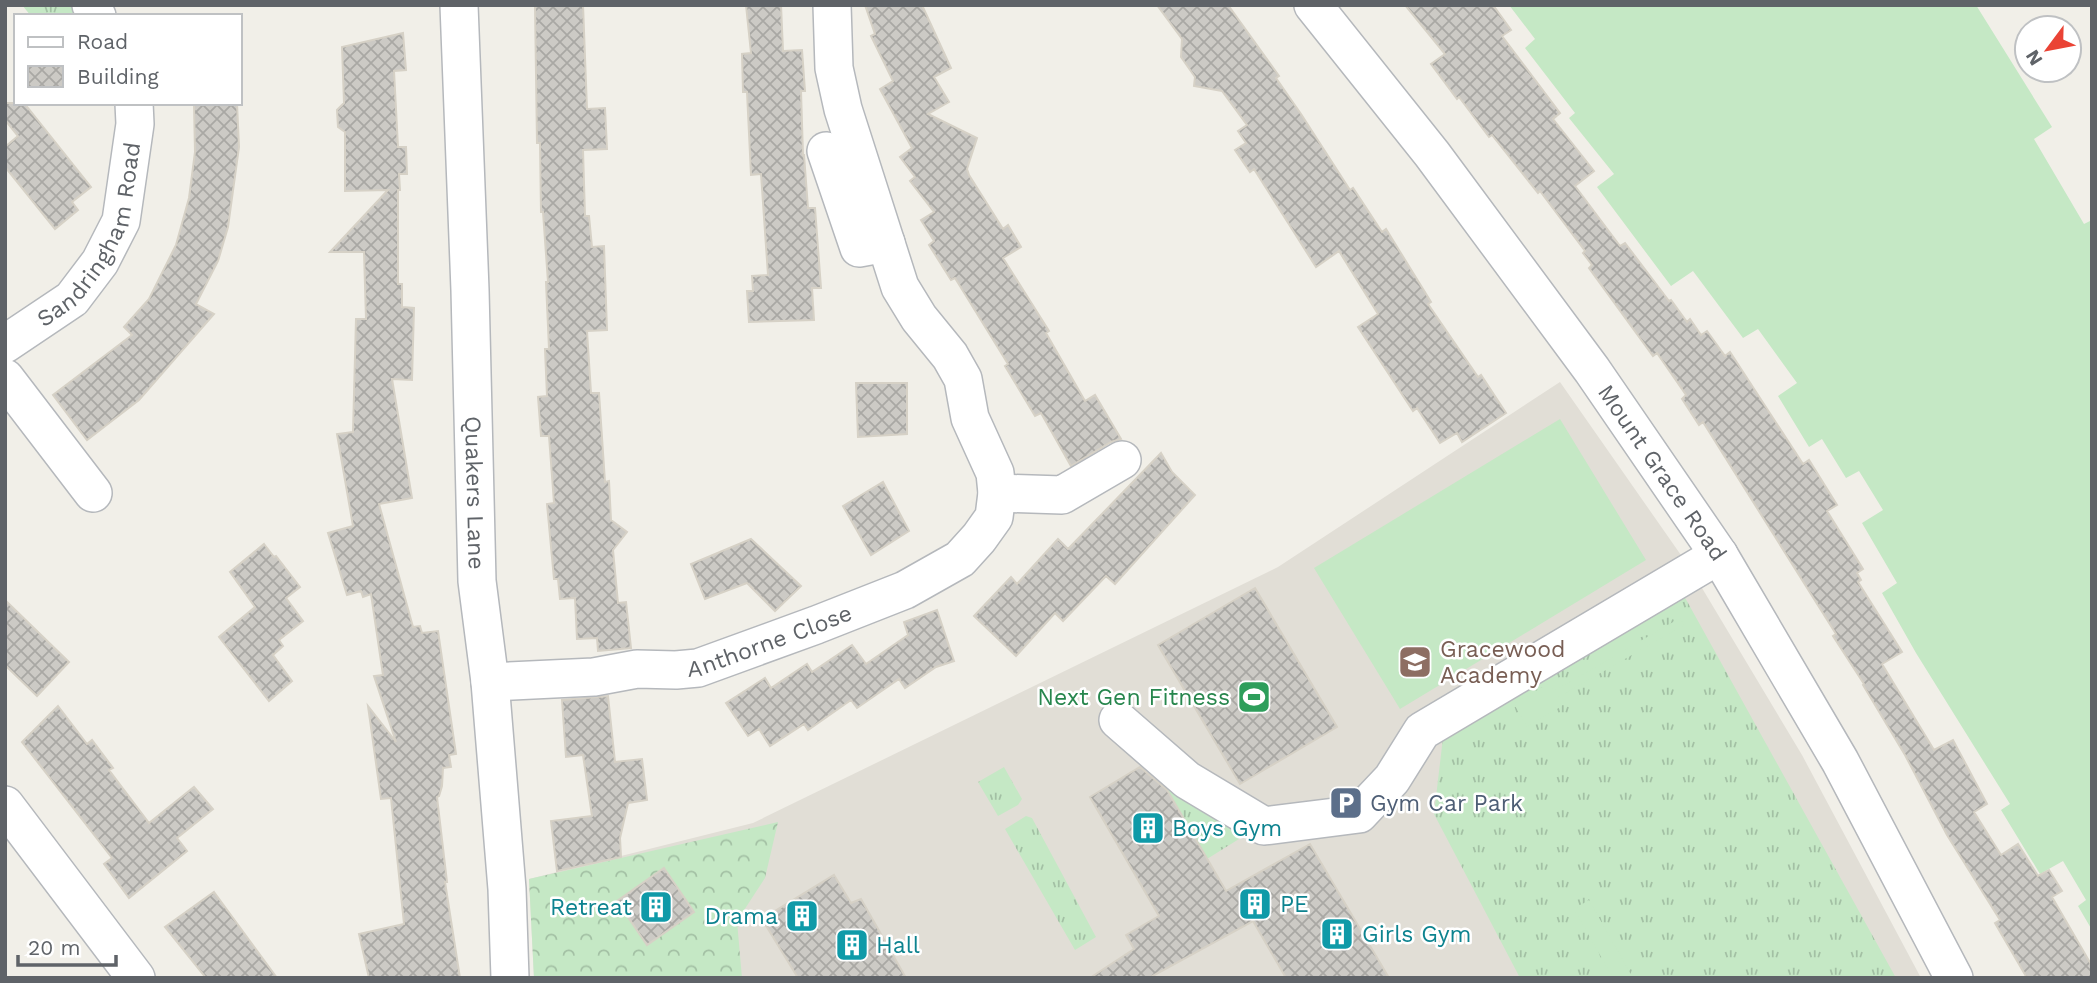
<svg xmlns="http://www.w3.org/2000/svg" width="2097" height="983" font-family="'Work Sans',sans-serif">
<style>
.education{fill:#e1ded6}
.grass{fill:url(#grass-tufts)}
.forest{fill:url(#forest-crowns)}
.garden{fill:#c5e8c5}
.building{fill:url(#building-cross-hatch);stroke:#d6d1c6;stroke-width:2}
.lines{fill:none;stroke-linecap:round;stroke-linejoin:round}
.minor-casing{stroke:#b5b8bc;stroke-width:40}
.minor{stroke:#fff;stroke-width:37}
.labels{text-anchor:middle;stroke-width:5;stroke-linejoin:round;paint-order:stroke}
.street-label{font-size:23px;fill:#5f6368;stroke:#fff}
.education-label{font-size:23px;fill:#785e54;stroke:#fff;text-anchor:start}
.leisure-label{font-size:23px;fill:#27864d;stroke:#fff;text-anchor:end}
.service-label{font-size:23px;fill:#4e5e75;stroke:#fff;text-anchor:start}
.culture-label{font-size:23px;fill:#0d838f;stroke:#fff;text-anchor:start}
</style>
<defs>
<pattern id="grass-tufts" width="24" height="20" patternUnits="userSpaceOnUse" patternTransform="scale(1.75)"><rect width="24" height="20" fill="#c5e8c5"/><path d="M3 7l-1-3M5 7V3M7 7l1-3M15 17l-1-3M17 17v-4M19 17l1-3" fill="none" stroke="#a3c0a4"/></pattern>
<pattern id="forest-crowns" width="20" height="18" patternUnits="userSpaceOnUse" patternTransform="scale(1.75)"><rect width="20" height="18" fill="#c5e8c5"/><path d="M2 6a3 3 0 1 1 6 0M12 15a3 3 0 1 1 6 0" fill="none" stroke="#a3c0a4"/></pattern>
<pattern id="building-cross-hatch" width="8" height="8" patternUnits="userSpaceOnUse" patternTransform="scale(1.75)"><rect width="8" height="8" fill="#cccac5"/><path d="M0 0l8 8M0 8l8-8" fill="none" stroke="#a9a8a4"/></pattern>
</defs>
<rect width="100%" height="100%" fill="#f1efe8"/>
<path class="education" d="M1560,382L1690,568L1802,755L1921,978H534L529,879L753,823L1278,567Z"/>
<path class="grass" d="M22,5H76L84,16H31Z
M1683,594L1896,978H1520L1434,814L1444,729Z
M1004,767L1022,799L1018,805L998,816L978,782Z
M1173,783L1244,830L1239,839L1207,859L1165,788Z
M1026,816L1032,818L1096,937L1075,950L1005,829Z"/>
<path class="forest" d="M778,822L765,878L737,921L742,978H534L529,879Z"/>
<path class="garden" d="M1509,5H1976L2052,127L2034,139L2084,224L2092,220V930L2078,906L2086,900L2063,861L2040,874L2001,810L2010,804L1916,653L1882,593L1897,583L1862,523L1883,510L1859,471L1846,478L1822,439L1809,447L1778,396L1797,383L1758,329L1743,338L1693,271L1671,286L1597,187L1614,174L1569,118L1575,113L1525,48L1535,39Z
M1560,419L1646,560L1400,709L1314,568Z
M1680,618L1684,625L1557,698L1562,706L1527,727L1514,704L1549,683L1554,691Z
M1589,900L1633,978H1613L1574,909Z"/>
<path class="building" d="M535,5H583L587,109L605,108L607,149L583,150L585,216H589L592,247L604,246L607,330L587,331L591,393H599L605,482L609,481L611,520L627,532L613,550L618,603L626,602L631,648L598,651L597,638L577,639L575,598L560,599L558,579H554L547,504L554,503L549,436H541L538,397L547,396L545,349H549L546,282H548L543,212H541L540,143H537Z
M746,5H781L783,51L802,50L805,91H801L803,155H804L808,208H815L821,288H812L814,320L749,322L747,291H753L752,276L768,275L761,174L751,175L747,92H743L742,54L751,53Z
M865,5H922L951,68L934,77L949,102L928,114L977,138L967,169L969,175L1003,229L1008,225L1021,247L1003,258L1049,331L1046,333L1085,401L1095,395L1121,439L1111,442L1071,466L1041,413L1035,416L1005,366L1008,364L955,278L951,280L929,245L934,241L921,220L934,212L910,181L915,177L900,157L912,148L880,89L893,81L871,36L875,34Z
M1157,5H1228L1279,76L1276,78L1301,114L1350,190L1353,188L1382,232L1386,229L1431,302L1428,304L1478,377L1481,375L1506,413L1462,442L1457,433L1440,443L1417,408L1413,411L1358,327L1378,314L1339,251L1316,267L1254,169L1250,172L1235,150L1246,143L1238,131L1247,125L1222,91L1194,86L1195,77L1181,57L1182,39Z
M1405,5H1493L1511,30L1502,36L1560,113L1553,119L1594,171L1575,186L1620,246L1625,243L1669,301L1671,300L1687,322L1690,319L1701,335L1707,331L1725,356L1730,352L1803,464L1809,460L1837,505L1827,511L1863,569L1857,573L1861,580L1858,582L1902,652L1882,664L1934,750L1953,740L1987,804L1974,812L2001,855L2018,844L2038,876L2049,870L2062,891L2052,897L2092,966V978H2027L1995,923L2000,920L1947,835L1905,755L1863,685L1864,684L1833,636L1836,634L1703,422L1699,425L1682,399L1686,395L1657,353L1653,356L1589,268L1592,265L1583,253L1585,251L1540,191L1538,193L1492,135L1489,137L1459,97L1457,99L1431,64L1445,54Z
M403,33L406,70L394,71L398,147H406L407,174H399L400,190H398V284H402V307L414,308L412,380L392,379L412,498L379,504L413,627L420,626L422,633L438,631L456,754L449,755L451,767L443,768L442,786L439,796L437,797L447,882H445L460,978H369L359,934L404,924L391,798L381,799L368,706L396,742L374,676L383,675L371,594L363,597L361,591L347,595L328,533L353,526L337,434L353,432L356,319H366L364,252H330L388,190L345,191V132L338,127L337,110L344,103L342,47Z
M5,103H24L91,187L72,202L78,210L55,229L5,167V147L18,136L5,120Z
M237,103L239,147L228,227L218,261L196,304L214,314L139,400L87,440L53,395L132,335L124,327L149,299L176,245L189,198L195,152L194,104Z
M856,383H907V434L858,437Z
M1161,453L1172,472L1195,495L1115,584L1106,576L1063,621L1055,613L1016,656L974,616L1011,577L1017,584L1058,539L1068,549Z
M883,482L909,531L871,555L843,506Z
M751,539L801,586L775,611L747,583L705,599L691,564Z
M264,544L274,557L276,556L300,587L286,598L303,621L279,640L283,646L273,655L292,681L269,701L219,637L255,607L230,572Z
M1255,588L1337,727L1240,784L1158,645Z
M5,600L69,662L37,696L5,665Z
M937,610L954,661L936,667L905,688L899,679L857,708L851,700L808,730L804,724L770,746L759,729L748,736L726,703L765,678L771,688L807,664L812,672L852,645L866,664L908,635L904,622Z
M608,696L615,762L642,759L647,800L628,803L620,838L621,857L557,871L551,821L592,816L583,755L566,757L562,700Z
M58,706L87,744L92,740L113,768L109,770L149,823L194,787L213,809L177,838L187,851L129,898L104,864L112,858L22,742Z
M1140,767L1167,790L1226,891L1310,844L1389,978H1286L1253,921L1149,978H1090L1134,949L1126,935L1159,916L1090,797Z
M664,868L694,912L647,945L617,901Z
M834,875L851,903L861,899L906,978H798L762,919Z
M214,892L277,978H206L165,927Z"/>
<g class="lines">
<defs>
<g id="minor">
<path d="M91,5L97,16"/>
<path id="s1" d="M459,5L470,290L477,581L490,682L507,889L510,978"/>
<path id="s2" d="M1313,5L1432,154L1592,370L1719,555L1840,761L1954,978"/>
<path d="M826,151L859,248L886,243"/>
<path id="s3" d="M5,344L72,299L100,262L121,221L135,124L134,103"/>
<path d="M5,378L93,493"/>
<path d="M997,493L1062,495L1122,460"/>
<path id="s4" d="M490,682L594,677L637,669L676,670L698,668L816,625L905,590L960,559L979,538L994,517L997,493L995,473L970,418L963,379L950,356L919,318L900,287L843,109L834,68L832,5"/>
<path d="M1118,720L1187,780L1264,826L1359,814L1392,779L1422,731L1719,555"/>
<path d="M5,805L136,978"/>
</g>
</defs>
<use href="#minor" class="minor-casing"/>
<use href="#minor" class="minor"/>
</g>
<defs>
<symbol id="school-square" viewBox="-11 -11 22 22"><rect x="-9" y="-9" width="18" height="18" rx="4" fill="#8d6e63" stroke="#fff"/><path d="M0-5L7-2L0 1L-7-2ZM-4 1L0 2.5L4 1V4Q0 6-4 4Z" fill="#fff"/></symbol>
<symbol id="stadium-square" viewBox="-11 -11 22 22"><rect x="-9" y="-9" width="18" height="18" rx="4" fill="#2e9e5b" stroke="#fff"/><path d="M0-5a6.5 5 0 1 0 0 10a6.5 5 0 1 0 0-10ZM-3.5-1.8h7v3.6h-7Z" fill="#fff"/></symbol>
<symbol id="parking-square" viewBox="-11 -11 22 22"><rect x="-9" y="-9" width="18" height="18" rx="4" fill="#5c6f8a" stroke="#fff"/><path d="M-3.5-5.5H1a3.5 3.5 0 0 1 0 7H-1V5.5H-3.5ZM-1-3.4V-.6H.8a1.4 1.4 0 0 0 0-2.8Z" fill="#fff"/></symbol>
<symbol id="building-square" viewBox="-11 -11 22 22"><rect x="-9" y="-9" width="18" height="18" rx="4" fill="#0f9aa8" stroke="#fff"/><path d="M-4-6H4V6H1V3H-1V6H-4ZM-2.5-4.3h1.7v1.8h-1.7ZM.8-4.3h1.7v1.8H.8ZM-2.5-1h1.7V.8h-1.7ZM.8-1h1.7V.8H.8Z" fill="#fff"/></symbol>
</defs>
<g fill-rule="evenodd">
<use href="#school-square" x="1396" y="643" width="38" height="38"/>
<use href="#stadium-square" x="1235" y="678" width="38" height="38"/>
<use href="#parking-square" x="1327" y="784" width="38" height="38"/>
<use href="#building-square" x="1129" y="809" width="38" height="38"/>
<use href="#building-square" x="1236" y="885" width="38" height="38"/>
<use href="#building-square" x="637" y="888" width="38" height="38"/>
<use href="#building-square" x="783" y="897" width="38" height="38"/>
<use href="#building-square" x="1318" y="915" width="38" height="38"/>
<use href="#building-square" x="833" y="926" width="38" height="38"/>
</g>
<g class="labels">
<g class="street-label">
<text dy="8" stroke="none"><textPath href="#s3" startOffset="147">Sandringham Road</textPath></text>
<text dy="8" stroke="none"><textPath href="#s2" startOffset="584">Mount Grace Road</textPath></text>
<text dy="8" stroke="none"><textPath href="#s1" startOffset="488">Quakers Lane</textPath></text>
<text dy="8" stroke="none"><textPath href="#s4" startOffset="285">Anthorne Close</textPath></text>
</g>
<g class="education-label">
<text x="1440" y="657">Gracewood<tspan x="1440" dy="26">Academy</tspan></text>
</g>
<g class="leisure-label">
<text x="1230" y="705">Next Gen Fitness</text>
</g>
<g class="service-label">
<text x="1370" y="811">Gym Car Park</text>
</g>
<g class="culture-label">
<text x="1172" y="836">Boys Gym</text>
<text x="1280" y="912">PE</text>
<text x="632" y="915" text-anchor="end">Retreat</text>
<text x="778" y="924" text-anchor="end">Drama</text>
<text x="1362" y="942">Girls Gym</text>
<text x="876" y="953">Hall</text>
</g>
</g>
<rect width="2097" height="983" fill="none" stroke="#5f6368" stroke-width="14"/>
<rect x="14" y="14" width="228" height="91" fill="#ffffff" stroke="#bfc1c3" stroke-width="2"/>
<rect x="28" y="37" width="35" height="10" fill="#ffffff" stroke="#bfc1c3" stroke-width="2"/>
<text x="77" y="49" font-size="21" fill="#5f6368">Road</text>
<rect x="28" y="66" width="35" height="21" fill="url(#building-cross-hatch)" stroke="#bfc1c3" stroke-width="2"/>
<text x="77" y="84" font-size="21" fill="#5f6368">Building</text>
<g transform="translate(2048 49) rotate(238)"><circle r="33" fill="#ffffff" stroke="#bfc1c3" stroke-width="2"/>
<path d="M0-5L12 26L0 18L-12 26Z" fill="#ea4335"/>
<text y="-10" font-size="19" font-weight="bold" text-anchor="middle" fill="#5f6368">N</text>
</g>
<path d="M18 955v10h98v-10" fill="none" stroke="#5f6368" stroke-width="3.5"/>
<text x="28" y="955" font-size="21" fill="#5f6368" stroke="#ffffff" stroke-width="5" paint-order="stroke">20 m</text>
</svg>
